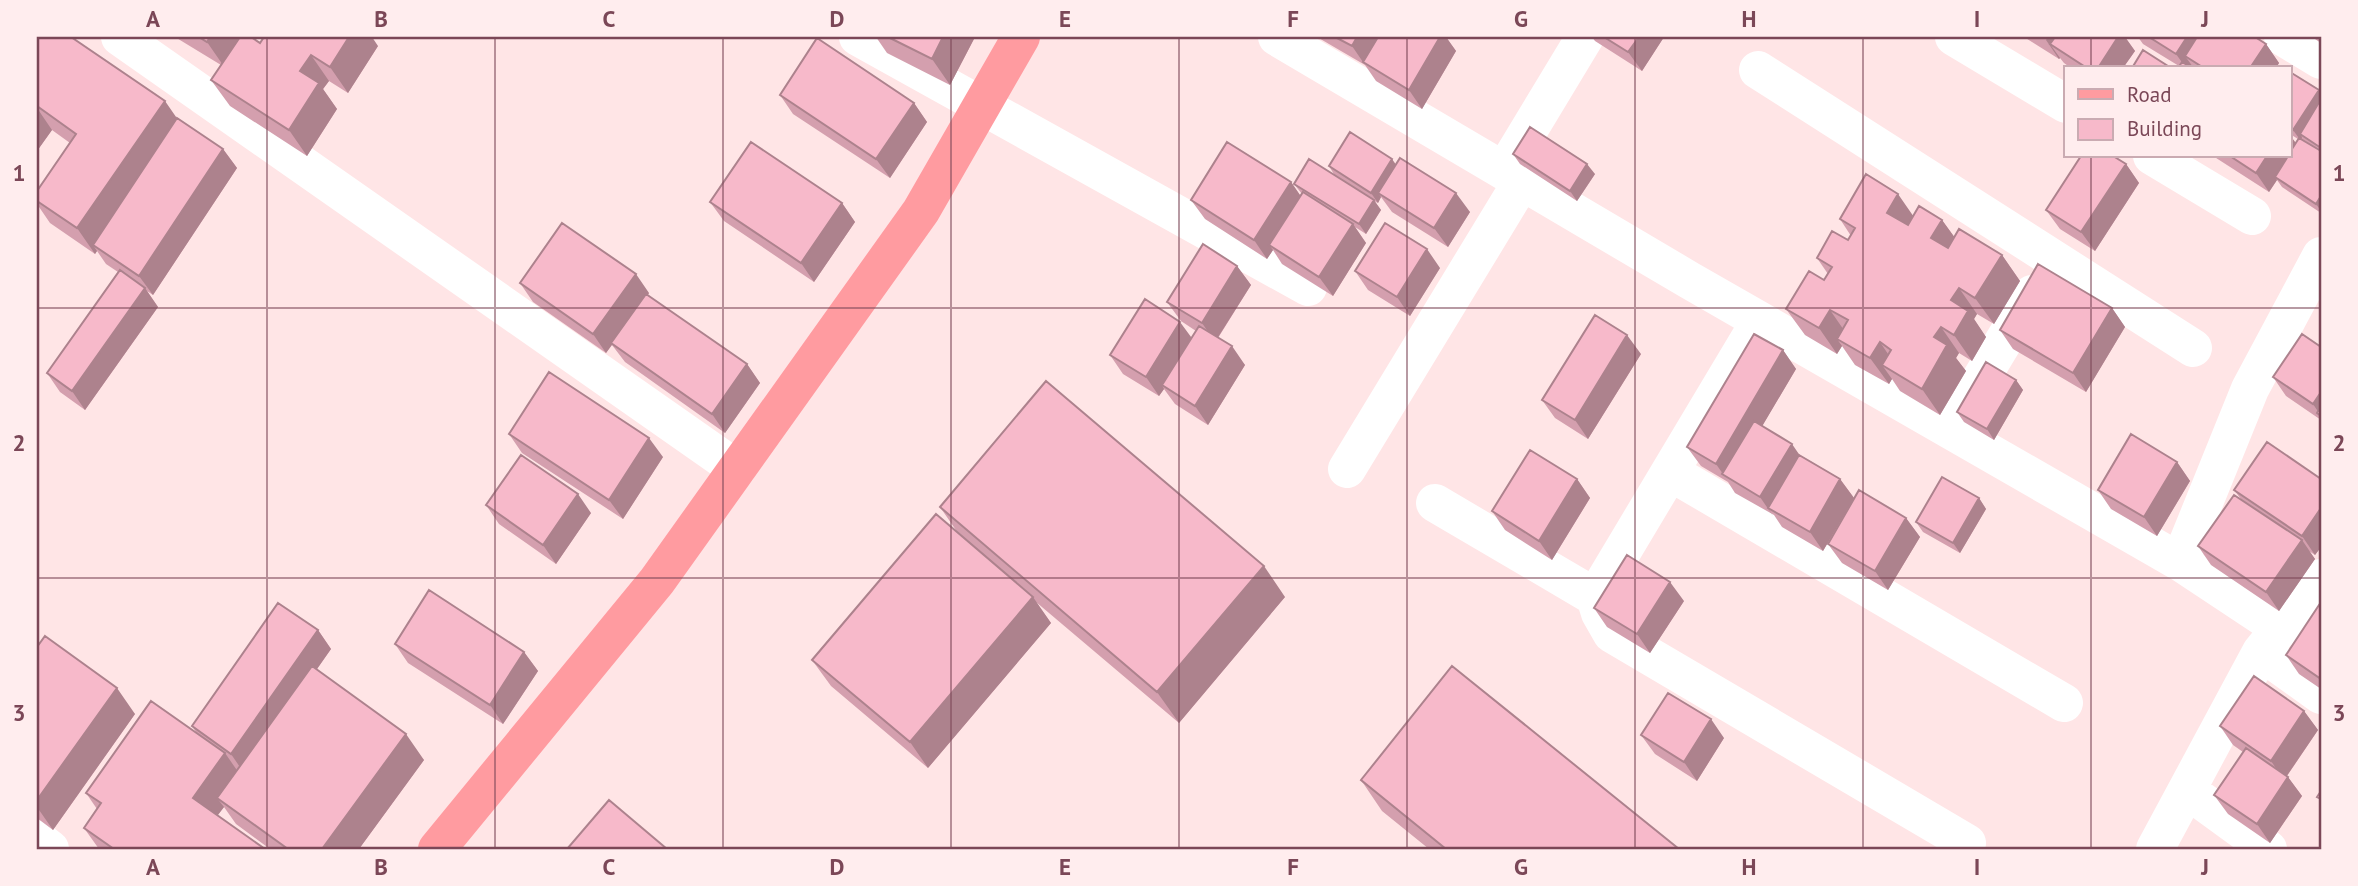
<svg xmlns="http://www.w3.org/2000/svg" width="2358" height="886" font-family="'PT Sans',sans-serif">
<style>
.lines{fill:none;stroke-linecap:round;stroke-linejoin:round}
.minor{stroke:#fff;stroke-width:38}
.major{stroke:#ff9ba0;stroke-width:38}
.wall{fill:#d49fae}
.shaded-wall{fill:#ad828d}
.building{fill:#f7b9ca;stroke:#ad828d;stroke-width:2}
.grid{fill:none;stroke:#7b4757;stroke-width:2;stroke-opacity:0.55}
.neatline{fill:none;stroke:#7b4757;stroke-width:2.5}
.grid-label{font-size:23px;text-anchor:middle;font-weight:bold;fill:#7b4757}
</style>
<rect width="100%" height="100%" fill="#ffe5e6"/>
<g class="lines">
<path class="minor" d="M120,37L737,469
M858,37L1308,287
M1277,37L1689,280L2180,562L2281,629
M1954,37L2066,104
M2283,37L2321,60
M1758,70L2193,348
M2152,156L2252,216
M1504,171L1585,37
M1962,410L2032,294
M1347,469L1522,181
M1670,472L2064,703
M1435,503L1595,597L1760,321
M2180,562L2250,389L2321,256
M1595,597L1600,613L1612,634L1967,843
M2261,652L2321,695
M2187,790L2268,849
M37,839L50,849
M2155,849L2261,652L2321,578"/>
<path class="major" d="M437,849L657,581L921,211L1021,37"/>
</g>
<path class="wall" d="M37,37L177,119L223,149L237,168L153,295L147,291L158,307L85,410L60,392L47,373L118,272L106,264L97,251L95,254L50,223L37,204V191L70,143L52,130L37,151Z
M175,37H251L260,43L378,46L348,93L329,81L323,89L337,109L307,156L230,106L211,80L221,65Z
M876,37H975L950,85L887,53Z
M1317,37H1446L1456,51L1422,109L1376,81L1365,65Z
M1592,37H1664L1642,71L1595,41Z
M2024,37H2125L2135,51L2123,68H2071L2064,63L2060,58L2059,59Z
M2138,37H2255L2266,44L2279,63L2276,68H2193V67L2192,68L2179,66L2143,44Z
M2314,37H2321V43L2315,39Z
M2290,72L2321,94V213L2282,187L2277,180L2269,192L2213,156H2290V135L2295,143L2298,139L2290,134Z
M780,95L914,103L927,122L890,178L793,114Z
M1513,154L1595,174L1577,201L1520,164Z
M1396,164L1470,212L1448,247L1392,212L1381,197L1378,203L1374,201L1381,210L1366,234L1355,227L1366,243L1333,296L1282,264L1273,250L1267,259L1205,219L1191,200L1291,182L1300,195L1302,194L1294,184L1335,176L1329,166Z
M2126,164L2139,183L2095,251L2060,229L2046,210Z
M710,202L842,203L855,222L814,282L724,221Z
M1913,215L1942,220L1954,237L2002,255L2020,281L1994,324L1977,314L1974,319L1986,337L1972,361L1959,353L1956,358L1966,371L1940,415L1900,391L1892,379L1889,384L1855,365L1842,346L1837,354L1805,335L1786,309L1824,280L1828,274L1817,258L1848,240L1851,236L1840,219Z
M1237,266L1251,285L1218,338L1245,365L1208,425L1175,404L1164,389L1159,396L1123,374L1110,355L1192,338L1196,331L1181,321L1167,302Z
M1440,268L1410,316L1368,290L1355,271Z
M520,283L649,293L648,295L747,364L760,383L725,433L625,362L612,345L606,353L533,302Z
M2112,308L2125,327L2086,392L2013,349L2000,330Z
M2321,347V420L2286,396L2273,377Z
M1783,350L1796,369L1762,426L1800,455L1840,479L1854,498L1823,551L1782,527L1774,515L1735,493L1728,482L1701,466L1687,447Z
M1641,354L1588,439L1555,418L1542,400Z
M2016,380L2023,390L1994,440L1964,422L1957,412Z
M509,434L663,457L623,519L522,453Z
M2177,462L2190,481L2157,536L2111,509L2098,490Z
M1577,479L1590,498L1552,560L1505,530L1492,511Z
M2321,479V547L2315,555L2309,551L2315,559L2279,611L2211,565L2198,546L2241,499L2234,490Z
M1979,498L1986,509L1960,553L1923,532L1916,522Z
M486,505L591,513L556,564L499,524Z
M940,507L1285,597L1179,723L1036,602L1051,623L928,768L831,686L812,660L958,533Z
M1906,518L1920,537L1888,590L1842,563L1828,544Z
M1684,601L1650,653L1607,627L1594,608Z
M2321,607V689L2299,674L2286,655Z
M318,630L331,649L317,669L424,760L359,849H270L236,824L224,807L217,816L265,849H99L84,828L97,809L86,793L196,732L192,726Z
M395,644L524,652L538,671L503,724L408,663Z
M37,647L135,714L53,830L37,818Z
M2304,711L2318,730L2287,776L2302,796L2270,843L2228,814L2214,795L2243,752L2233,745L2220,726Z
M1641,735L1724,738L1697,781L1655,754Z
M1361,780L1679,849H1429L1382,811Z"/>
<path class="shaded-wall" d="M210,37H244L225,68L207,42Z
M349,37H372L378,46L348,93L330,67Z
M943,37H975L950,85L932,59Z
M1357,37H1382L1363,62L1365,65L1352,46Z
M1440,37H1446L1456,51L1422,109L1409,90Z
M1639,37H1664L1642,71L1628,52Z
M2048,37H2073L2050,44L2060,58L2059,59L2046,40Z
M2118,37H2125L2135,51L2123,68H2098Z
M2187,37H2213L2185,56L2193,67L2192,68H2186L2176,54Z
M2266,44L2279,63L2276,68H2250Z
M311,55L329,81L323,89L337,109L307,156L289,130L300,71Z
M2319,90L2321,94V107L2300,134L2302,137L2301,141L2293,130Z
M165,101L183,127L93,245L97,251L95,254L77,228Z
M914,103L927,122L890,178L876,159Z
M37,108L52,130L37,151Z
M2290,135L2298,146L2275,177L2277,180L2269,192L2256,173L2267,156H2290Z
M223,149L237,168L153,295L139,276Z
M1392,159L1399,169L1378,193L1381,197L1378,203L1371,193Z
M1587,164L1595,174L1577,201L1570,191Z
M2126,164L2139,183L2095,251L2081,232Z
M1291,182L1304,201L1269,245L1273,250L1267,259L1254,240Z
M1456,193L1470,212L1448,247L1434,228Z
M1898,194L1916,220L1905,239L1887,213Z
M2321,196V211L2316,204Z
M1374,200L1381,210L1366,234L1359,224Z
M842,203L855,222L814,282L801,263Z
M1942,220L1961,246L1950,264L1931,238Z
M1353,224L1366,243L1333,296L1319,277Z
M1427,249L1440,268L1410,316L1397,297Z
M2002,255L2020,281L1994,324L1975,298Z
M1237,266L1251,285L1215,342L1202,323Z
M636,274L649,293L606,353L593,334Z
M145,288L158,307L85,410L72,391Z
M1959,288L1977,314L1974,319L1986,337L1972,361L1954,335L1951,300Z
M2112,308L2125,327L2086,392L2073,373Z
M1830,310L1848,336L1837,339L1842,346L1837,354L1819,328Z
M1180,322L1194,341L1162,385L1164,389L1159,396L1146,377Z
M1941,327L1959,353L1956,358L1966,371L1940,415L1922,389L1934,337Z
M1627,335L1641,354L1588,439L1575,420Z
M1880,342L1898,369L1882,365L1892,379L1889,384L1870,358Z
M1232,346L1245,365L1208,425L1195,406Z
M1783,350L1796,369L1731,479L1723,474L1716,464Z
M747,364L760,383L725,433L712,414Z
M2016,380L2023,390L1994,440L1987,429Z
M2321,392V416L2313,404Z
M649,438L663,457L623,519L609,500Z
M1792,444L1805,463L1768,508L1773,516L1760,497Z
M2177,462L2190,481L2157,536L2144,517Z
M1577,479L1590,498L1552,560L1539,541Z
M1840,479L1854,498L1823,551L1810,532Z
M578,494L591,513L556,564L543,545Z
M1979,498L1986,509L1960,553L1953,543Z
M2321,508V547L2315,555L2302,536Z
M1906,518L1920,537L1888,590L1875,571Z
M2302,540L2315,559L2279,611L2266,592Z
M1264,566L1285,597L1179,723L1157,692Z
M1670,582L1684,601L1650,653L1637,634Z
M1033,597L1051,623L928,768L910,742Z
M318,630L331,649L244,773L231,754Z
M524,652L538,671L503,724L490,705Z
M117,688L135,714L53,830L37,807V800Z
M2304,711L2318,730L2284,780L2271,761Z
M1711,719L1724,738L1697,781L1684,762Z
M406,734L424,760L359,849H322Z
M225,753L243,779L217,798L224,807L211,824L193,798Z
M2288,777L2302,796L2270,843L2257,824Z"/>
<path class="building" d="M37,37H71L165,101L77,228L37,201V191L76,134L37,106Z
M199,37H210L207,42Z
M240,37H251L260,43L264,37H349L330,67L311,55L300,71L319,83L289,130L211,80Z
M888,37H943L932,59Z
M1335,37H1357L1352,46Z
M1378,37H1440L1409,90L1363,62Z
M1604,37H1639L1628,52Z
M2055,37H2118L2098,68H2087L2050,44Z
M2149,37H2187L2176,54Z
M2197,37H2255L2266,44L2250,68H2204L2185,56Z
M817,38L914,103L876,159L780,95Z
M2143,50L2171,68H2132Z
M2182,62L2192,68H2178Z
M2290,72L2319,90L2293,130L2290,128Z
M2321,99V148L2300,134Z
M177,118L223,149L139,276L93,245Z
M1530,127L1587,164L1570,191L1513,154Z
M1350,132L1392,159L1371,193L1329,166Z
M2299,138L2321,151V196L2316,204L2275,177L2288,156H2290V152Z
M751,142L842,203L801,263L710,202Z
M1227,142L1291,182L1254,240L1191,200Z
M2081,156H2113L2126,164L2081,232L2046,210Z
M2230,156H2267L2256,173Z
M1400,158L1456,193L1434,228L1378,193Z
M1309,159L1374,200L1359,224L1294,184Z
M1866,174L1898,194L1887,213L1908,225L1919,206L1942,220L1931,238L1948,248L1959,229L2002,255L1975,298L1959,288L1951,300L1968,311L1954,335L1941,327L1934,337L1947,345L1922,389L1882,365L1891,350L1880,342L1870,358L1837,339L1848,320L1830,310L1819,328L1786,309L1809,271L1824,280L1832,267L1817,258L1832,231L1848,240L1855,228L1840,219Z
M1303,192L1353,224L1319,277L1269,245Z
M562,223L636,274L593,334L520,283Z
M1385,223L1427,249L1397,297L1355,271Z
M1203,244L1237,266L1202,323L1167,302Z
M2038,264L2112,308L2073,373L2000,330Z
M120,270L145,288L72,391L47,373Z
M646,294L747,364L712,414L611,343Z
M1145,299L1180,322L1146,377L1110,355Z
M1595,315L1627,335L1575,420L1542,400Z
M1199,326L1232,346L1195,406L1162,385Z
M1754,334L1783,350L1716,464L1687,447Z
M2302,334L2321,347V392L2313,404L2273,377Z
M1986,362L2016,380L1987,429L1957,412Z
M549,372L649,438L609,500L509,434Z
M1046,381L1264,566L1157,692L940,507Z
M2321,406V416L2317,413Z
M1754,421L1792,444L1760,497L1722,474Z
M2131,434L2177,462L2144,517L2098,490Z
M2267,442L2321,479V508L2302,536L2234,490Z
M1530,450L1577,479L1539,541L1492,511Z
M521,455L578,494L543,545L486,505Z
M1799,455L1840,479L1810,532L1768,508Z
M1942,477L1979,498L1953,543L1916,522Z
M1859,490L1906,518L1875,571L1828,544Z
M2234,495L2302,540L2266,592L2198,546Z
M936,514L1033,597L910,742L812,660Z
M1627,555L1670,582L1637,634L1594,608Z
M429,590L524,652L490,705L395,644Z
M278,603L318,630L231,754L192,726Z
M2319,605L2321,607V679L2286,655Z
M45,636L117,688L37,800V647Z
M312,666L406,734L322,849H288L217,798Z
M1452,666L1679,849H1446L1361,780Z
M2254,676L2304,711L2271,761L2220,726Z
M1668,693L1711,719L1684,762L1641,735Z
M151,701L225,753L193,798L265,849H114L84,828L101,803L86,793Z
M2246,748L2288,777L2257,824L2214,795Z
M2321,791V799L2317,797Z
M609,800L667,849H567Z"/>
<path class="grid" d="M267,37V849M495,37V849M723,37V849M951,37V849M1179,37V849M1407,37V849M1635,37V849M1863,37V849M2091,37V68M2091,156V849M37,308H2321M37,578H2321"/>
<rect width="2358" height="886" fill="none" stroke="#ffedee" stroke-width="77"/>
<rect x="2064" y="66" width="228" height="91" fill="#ffedee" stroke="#caabb2" stroke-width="2"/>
<rect x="2078" y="89" width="35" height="10" fill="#ff9ba0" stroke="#caabb2" stroke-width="2"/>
<text x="2127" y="102" font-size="21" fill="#7b4757">Road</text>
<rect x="2078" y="119" width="35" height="21" fill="#f7b9ca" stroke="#caabb2" stroke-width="2"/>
<text x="2127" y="136" font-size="21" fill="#7b4757">Building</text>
<rect x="38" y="38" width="2282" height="810" class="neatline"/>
<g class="grid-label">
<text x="153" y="27">A</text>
<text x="381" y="27">B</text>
<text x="609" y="27">C</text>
<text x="837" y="27">D</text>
<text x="1065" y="27">E</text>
<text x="1293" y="27">F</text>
<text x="1521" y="27">G</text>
<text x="1749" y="27">H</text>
<text x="1977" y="27">I</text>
<text x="2205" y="27">J</text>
<text x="19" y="181">1</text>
<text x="2339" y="181">1</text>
<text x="19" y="451">2</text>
<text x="2339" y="451">2</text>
<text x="19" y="721">3</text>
<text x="2339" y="721">3</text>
<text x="153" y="875">A</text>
<text x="381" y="875">B</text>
<text x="609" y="875">C</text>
<text x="837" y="875">D</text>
<text x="1065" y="875">E</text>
<text x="1293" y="875">F</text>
<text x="1521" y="875">G</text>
<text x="1749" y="875">H</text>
<text x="1977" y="875">I</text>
<text x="2205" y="875">J</text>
</g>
</svg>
